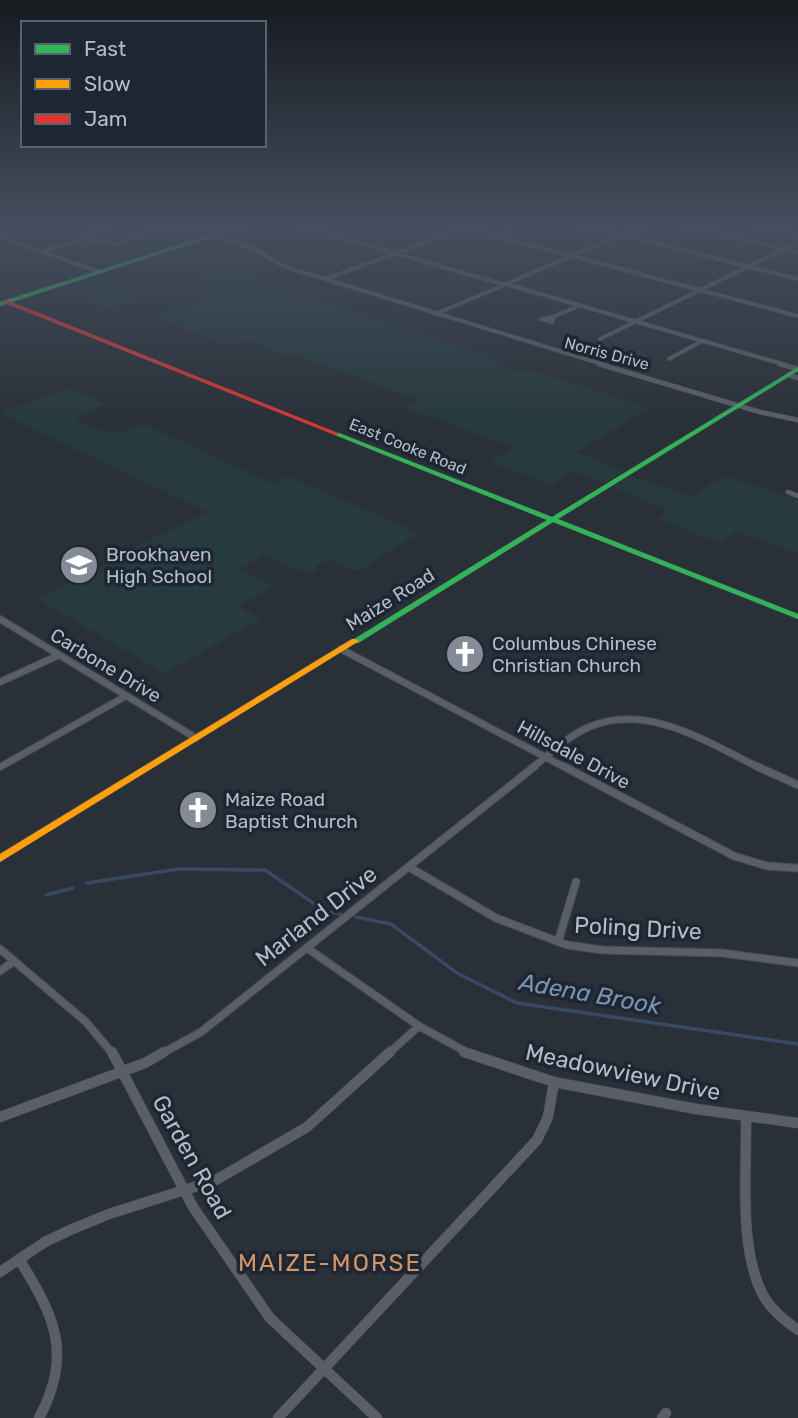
<svg xmlns="http://www.w3.org/2000/svg" width="798" height="1418" font-family="Rubik,sans-serif">
<style>
.green{fill:#273a3e}
.lines{fill:none;stroke-linecap:round;stroke-linejoin:round}
.stream{stroke:#384963;stroke-width:3.5}
.street-far4-casing{stroke:#484c53;stroke-width:4.5}
.street-far3-casing{stroke:#484c53;stroke-width:5}
.street-far2-casing{stroke:#484c53;stroke-width:8}
.street-far1-casing{stroke:#484c53;stroke-width:9}
.street-casing{stroke:#484c53;stroke-width:11}
.fast-casing{stroke:#484c53;stroke-width:1}
.slow-casing{stroke:#484c53;stroke-width:1}
.jam-casing{stroke:#484c53;stroke-width:1}
.street-far4{stroke:#5a5e66;stroke-width:3.5}
.street-far3{stroke:#5a5e66;stroke-width:4.5}
.street-far2{stroke:#5a5e66;stroke-width:6}
.street-far1{stroke:#5a5e66;stroke-width:7}
.street{stroke:#5a5e66;stroke-width:10}
.fast{fill:#30b455;fill-rule:evenodd}
.slow{fill:#ff9f0a;fill-rule:evenodd}
.jam{fill:#e5322d;fill-rule:evenodd}
.labels{text-anchor:middle;stroke-width:7;stroke-linejoin:round;paint-order:stroke}
.far-street-label{font-size:16px;fill:#b4bcc9;stroke:#1d2633}
.poi-label{font-size:19px;fill:#b4bcc9;stroke:#1d2633;text-anchor:start}
.street-label{font-size:19px;fill:#b4bcc9;stroke:#1d2633}
.near-street-label{font-size:23px;fill:#b4bcc9;stroke:#1d2633}
.near-water-label{font-size:24px;font-style:italic;fill:#7c92b1;stroke:#1d2633}
.near-neighbourhood-label{font-size:24px;letter-spacing:2px;fill:#d59563;stroke:#1d2633}
</style>
<rect width="100%" height="100%" fill="#2a3038"/>
<path class="green" d="M226,269L506,362L501,365L519,371L540,373L650,408L577,452L625,471L605,483L573,472L551,485L490,462L514,448L406,407L419,400L291,353L285,355L247,340L228,346L153,316L218,294L187,282Z
M94,277L145,296L110,308L60,288Z
M69,388L107,404L74,418C105,433 110,438 144,424L273,484L288,476L419,533L360,570H353L329,560L316,565L317,569L312,574L305,573L265,555L239,569L273,587L238,606L261,619L165,673L37,599L134,553L129,550L207,512L0,413Z
M628,475L691,497L724,476L798,500V554L737,531L720,543L658,519L668,511L612,486Z"/>
<g class="lines">
<path class="stream" d="M87,883L179,869L265,870L325,911L340,914
M46,895L73,888
M356,917L391,924L457,973L517,1003L798,1044"/>
<defs>
<path id="street-far4" d="M192,225L219,233
M297,225L502,284
M455,225L798,316
M582,225L798,279
M683,225L798,253
M755,225L798,235
M214,236L255,249L283,266L605,365
M0,237L100,272
M87,238L114,244L177,225
M43,251L87,238L110,225
M328,278L473,225
M506,284L644,225
M507,285H501L506,284L786,365
M435,314L502,286
M553,317L552,322L541,319Z
M553,317L578,306
M600,339L798,242
M669,359L702,341"/>
<path id="street-far3" d="M599,364L760,412L798,420
M780,364L798,369
M788,375L798,378
M788,492L798,496"/>
<path id="street-far2" d="M0,619L196,738
M341,649L566,768
M0,682L59,655
M0,767L126,696
M532,768C550,754 568,736 589,727C648,702 708,743 760,768"/>
<path id="street-far1" d="M563,766L734,856L767,866L798,868
M756,766L798,785
M409,867L496,918L567,945L603,950L722,953L798,963
M558,942L576,882
M307,948L419,1026L470,1054
M0,949L86,1022L113,1054
M0,971L14,961
M161,1054L201,1032L535,766
M388,1054L419,1026"/>
<path id="street" d="M112,1052L193,1207L270,1318L377,1418
M464,1052L554,1082L696,1109L798,1123
M746,1116C747,1169 738,1248 763,1295C771,1310 785,1321 798,1330
M0,1117L145,1063L164,1052
M19,1259C55,1317 73,1354 39,1418
M0,1272L45,1242L70,1230L109,1214L216,1180L307,1127L390,1052
M278,1418L537,1140L548,1117L554,1082
M662,1418L666,1413"/>
<path id="fast" d="M241,225H249L0,306V302Z
M798,367V371L558,519L798,614V619L553,522L358,643H355L351,641L547,520L335,435V433H339L552,517Z"/>
<path id="slow" d="M352,639H355L359,641L0,862V854Z"/>
<path id="jam" d="M5,301H9L340,434L335,435L5,303Z"/>
</defs>
<use href="#street-far4" class="street-far4-casing"/>
<use href="#street-far3" class="street-far3-casing"/>
<use href="#street-far2" class="street-far2-casing"/>
<use href="#street-far1" class="street-far1-casing"/>
<use href="#street" class="street-casing"/>
<use href="#fast" class="fast-casing"/>
<use href="#slow" class="slow-casing"/>
<use href="#jam" class="jam-casing"/>
<use href="#street-far4" class="street-far4"/>
<use href="#street-far3" class="street-far3"/>
<use href="#street-far2" class="street-far2"/>
<use href="#street-far1" class="street-far1"/>
<use href="#street" class="street"/>
<use href="#fast" class="fast"/>
<use href="#slow" class="slow"/>
<use href="#jam" class="jam"/>
</g>
<linearGradient id="sky" x2="0" y2="1"><stop stop-color="#171a1f"/><stop offset="0.53" stop-color="#444e5e"/><stop offset="1" stop-color="#444e5e" stop-opacity="0"/></linearGradient>
<rect width="798" height="424" fill="url(#sky)"/>
<defs>
<symbol id="school-disc" viewBox="-11 -11 22 22"><circle r="9.5" fill="#848b96" stroke="#1d2633"/><path d="M0-5L7-2L0 1L-7-2ZM-4 1L0 2.5L4 1V4Q0 6-4 4Z" fill="#fff"/></symbol>
<symbol id="church-disc" viewBox="-11 -11 22 22"><circle r="9.5" fill="#848b96" stroke="#1d2633"/><path d="M-1.2-6h2.4v3.5h3.3v2.4h-3.3V6h-2.4V-.1h-3.3v-2.4h3.3Z" fill="#fff"/></symbol>
</defs>
<g fill-rule="evenodd">
<use href="#school-disc" x="57" y="543" width="44" height="44"/>
<use href="#church-disc" x="443" y="632" width="44" height="44"/>
<use href="#church-disc" x="176" y="788" width="44" height="44"/>
</g>
<g class="labels">
<g class="far-street-label">
<text transform="translate(607 353) rotate(15)" y="6">Norris Drive</text>
<text transform="translate(408 446) rotate(22)" y="6">East Cooke Road</text>
</g>
<g class="poi-label">
<text x="106" y="561">Brookhaven<tspan x="106" dy="22">High School</tspan></text>
<text x="492" y="650">Columbus Chinese<tspan x="492" dy="22">Christian Church</tspan></text>
<text x="225" y="806">Maize Road<tspan x="225" dy="22">Baptist Church</tspan></text>
</g>
<g class="street-label">
<text transform="translate(390 599) rotate(-32)" y="7">Maize Road</text>
<text transform="translate(106 665) rotate(31)" y="7">Carbone Drive</text>
<text transform="translate(574 754) rotate(28)" y="7">Hillsdale Drive</text>
</g>
<g class="near-street-label">
<text transform="translate(316 916) rotate(-38)" y="8">Marland Drive</text>
<text transform="translate(638 928) rotate(3)" y="8">Poling Drive</text>
<text transform="translate(623 1072) rotate(12)" y="8">Meadowview Drive</text>
<text transform="translate(192 1157) rotate(61)" y="8">Garden Road</text>
</g>
<g class="near-water-label">
<text transform="translate(590 994) rotate(10)" y="8">Adena Brook</text>
</g>
<g class="near-neighbourhood-label">
<text x="330" y="1271">MAIZE-MORSE</text>
</g>
</g>
<rect x="21" y="21" width="245" height="126" fill="#1d2633" stroke="#59626f" stroke-width="2"/>
<rect x="35" y="44" width="35" height="10" fill="#30b455" stroke="#59626f" stroke-width="2"/>
<text x="84" y="56" font-size="21" fill="#b4bcc9">Fast</text>
<rect x="35" y="79" width="35" height="10" fill="#ff9f0a" stroke="#59626f" stroke-width="2"/>
<text x="84" y="91" font-size="21" fill="#b4bcc9">Slow</text>
<rect x="35" y="114" width="35" height="10" fill="#e5322d" stroke="#59626f" stroke-width="2"/>
<text x="84" y="126" font-size="21" fill="#b4bcc9">Jam</text>
</svg>
